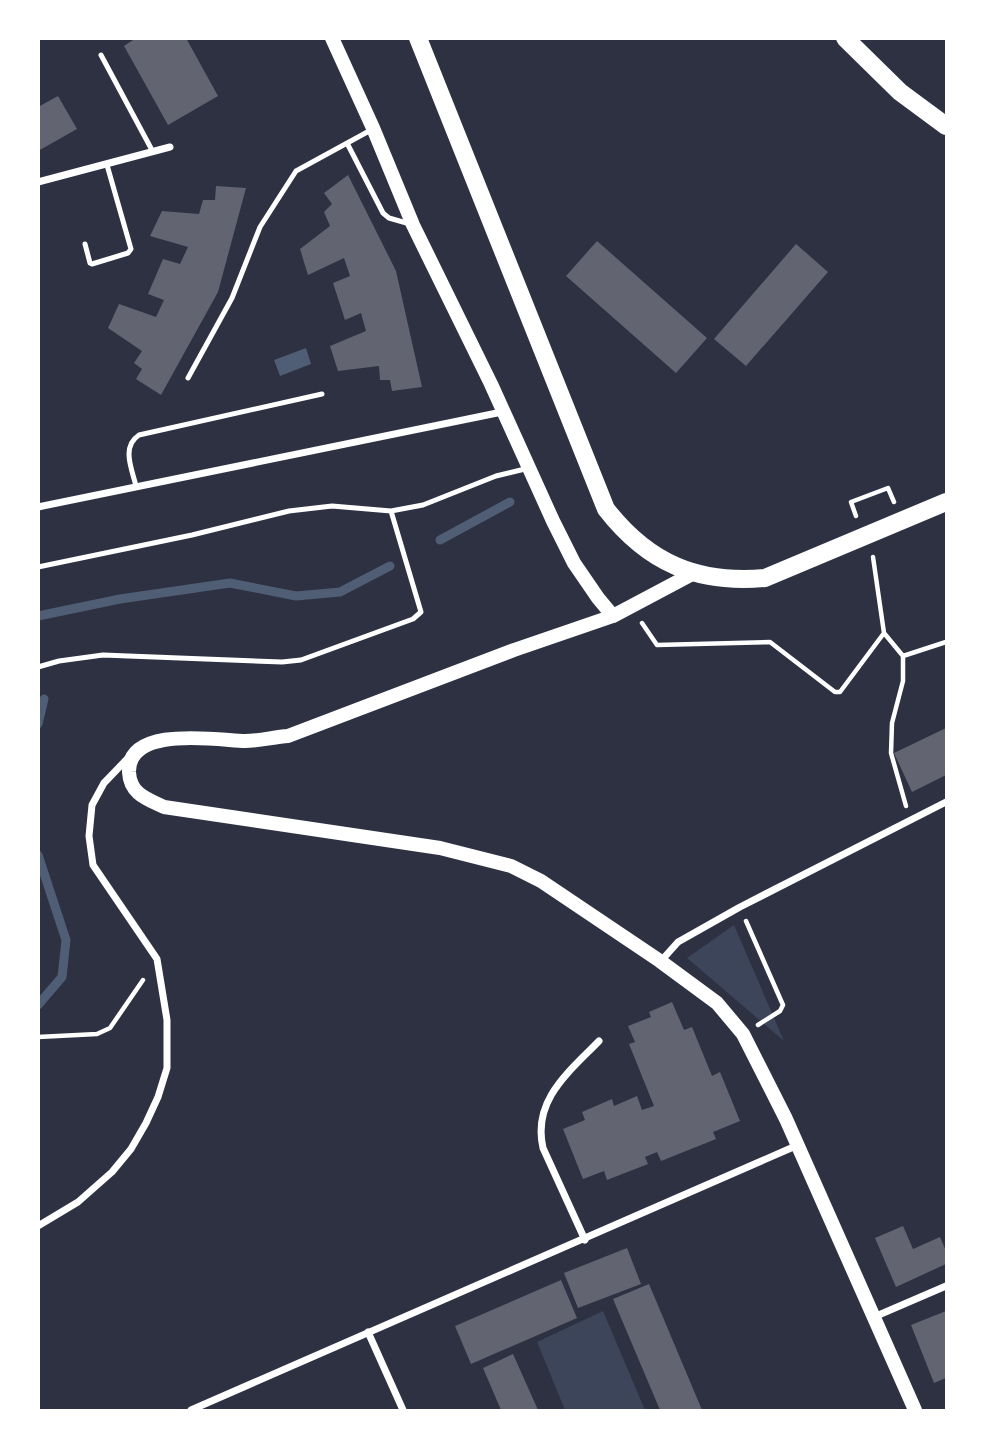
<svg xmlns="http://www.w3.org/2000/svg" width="985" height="1449" font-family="Spectral,serif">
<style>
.green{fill:#3c4559}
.water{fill:#4f5d75}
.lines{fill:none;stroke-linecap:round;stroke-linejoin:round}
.stream{stroke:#4f5d75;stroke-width:9}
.building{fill:#626471}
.path{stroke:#fff;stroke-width:4.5}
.service{stroke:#fff;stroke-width:5}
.minor{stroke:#fff;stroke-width:7}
.secondary{stroke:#fff;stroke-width:14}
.primary{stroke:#fff;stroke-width:18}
</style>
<rect width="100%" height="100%" fill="#2d3142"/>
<path class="green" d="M734,925L784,1041L687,958Z
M603,1311L645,1410H565L537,1342Z"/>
<path class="water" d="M306,348L311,364L280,376L274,360Z"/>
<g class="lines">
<path class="stream" d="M440,540L510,502
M38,616L120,599L230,583L296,596L340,592L390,566
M38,724L44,699
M38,855L66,940L62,977L38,1005"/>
</g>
<path class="building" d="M136,38H186L218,96L168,125L124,46Z
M58,96L77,129L38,151V107Z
M348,175L396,271L422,387L392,391L390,380H380L379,366L338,371L330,346L366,331L361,313L345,320L333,283L350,276L344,258L308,275L300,249L330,226L324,212L332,204L324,193Z
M216,186L246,188L218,292L161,395L136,379L142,369L134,363L142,351L108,328L119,304L156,317L164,300L148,294L163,259L180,264L188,247L150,236L162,211L199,214L203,200H215Z
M597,241L707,338L676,373L566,276Z
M796,244L828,272L746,366L714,339Z
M946,728V775L912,792L894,753Z
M672,1002L684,1030L692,1027L712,1076L720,1072L740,1121L713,1132L716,1139L661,1161L657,1152L645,1157L648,1164L607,1180L604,1171L583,1179L563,1129L585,1120L582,1112L612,1099L614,1106L637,1096L642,1110L654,1106L629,1044L635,1042L628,1026L651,1017L649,1012Z
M903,1226L913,1249L940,1237L946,1251V1264L896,1287L875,1238Z
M627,1248L641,1284L578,1308L564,1273Z
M561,1280L577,1318L471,1364L455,1326Z
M649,1284L702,1410H660L613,1299Z
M946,1311V1378L934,1383L911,1325Z
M513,1354L538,1410H501L483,1368Z"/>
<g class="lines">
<path class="path" d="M856,516L851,502L888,488L894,502
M873,557L884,633L903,656V681L892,723L891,753L906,806
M642,623L657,645L770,642L835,692H840L884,633
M903,656L946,642
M746,921L783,1005L780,1011L758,1025
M38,1037L97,1034L110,1028L143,980"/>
<path class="service" d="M101,55L153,152
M347,143L383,213L389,218L410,224
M85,244L90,263L92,264L128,253L131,249L107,165
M188,378L232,298L260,227L296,171L371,130
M136,486C132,469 121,447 139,435L322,394
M38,567L192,535L289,511L332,506L391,511L423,505L496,476L529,468
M38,667L59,661L103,655L282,662L301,660L413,619L421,612L391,511"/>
<path class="minor" d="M38,182L170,147
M38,507L502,412
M661,961L678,942L740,907L946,802
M38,1226L78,1202L112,1172L131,1149L146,1123L158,1097L167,1068V1020L157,959L93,865L89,836L92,805L104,783L129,757
M585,1240L543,1148C532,1100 569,1072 599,1041
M874,1317L946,1286
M368,1332L403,1410
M191,1410L798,1145"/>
<path class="secondary" d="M332,38L373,128L413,225L491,384L553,521L574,563L598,598L613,616
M694,573L613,616L514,650L288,736C274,737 259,741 245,741C216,740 128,725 129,772C130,794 147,799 164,807L440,848L511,866L541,881L660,961L717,1003L743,1034L786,1119L915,1410"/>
<path class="primary" d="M418,38L606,509C648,563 697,584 765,578L946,502
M845,38L900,92L946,126"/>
</g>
<rect width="985" height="1449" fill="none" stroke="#ffffff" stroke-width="80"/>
</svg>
